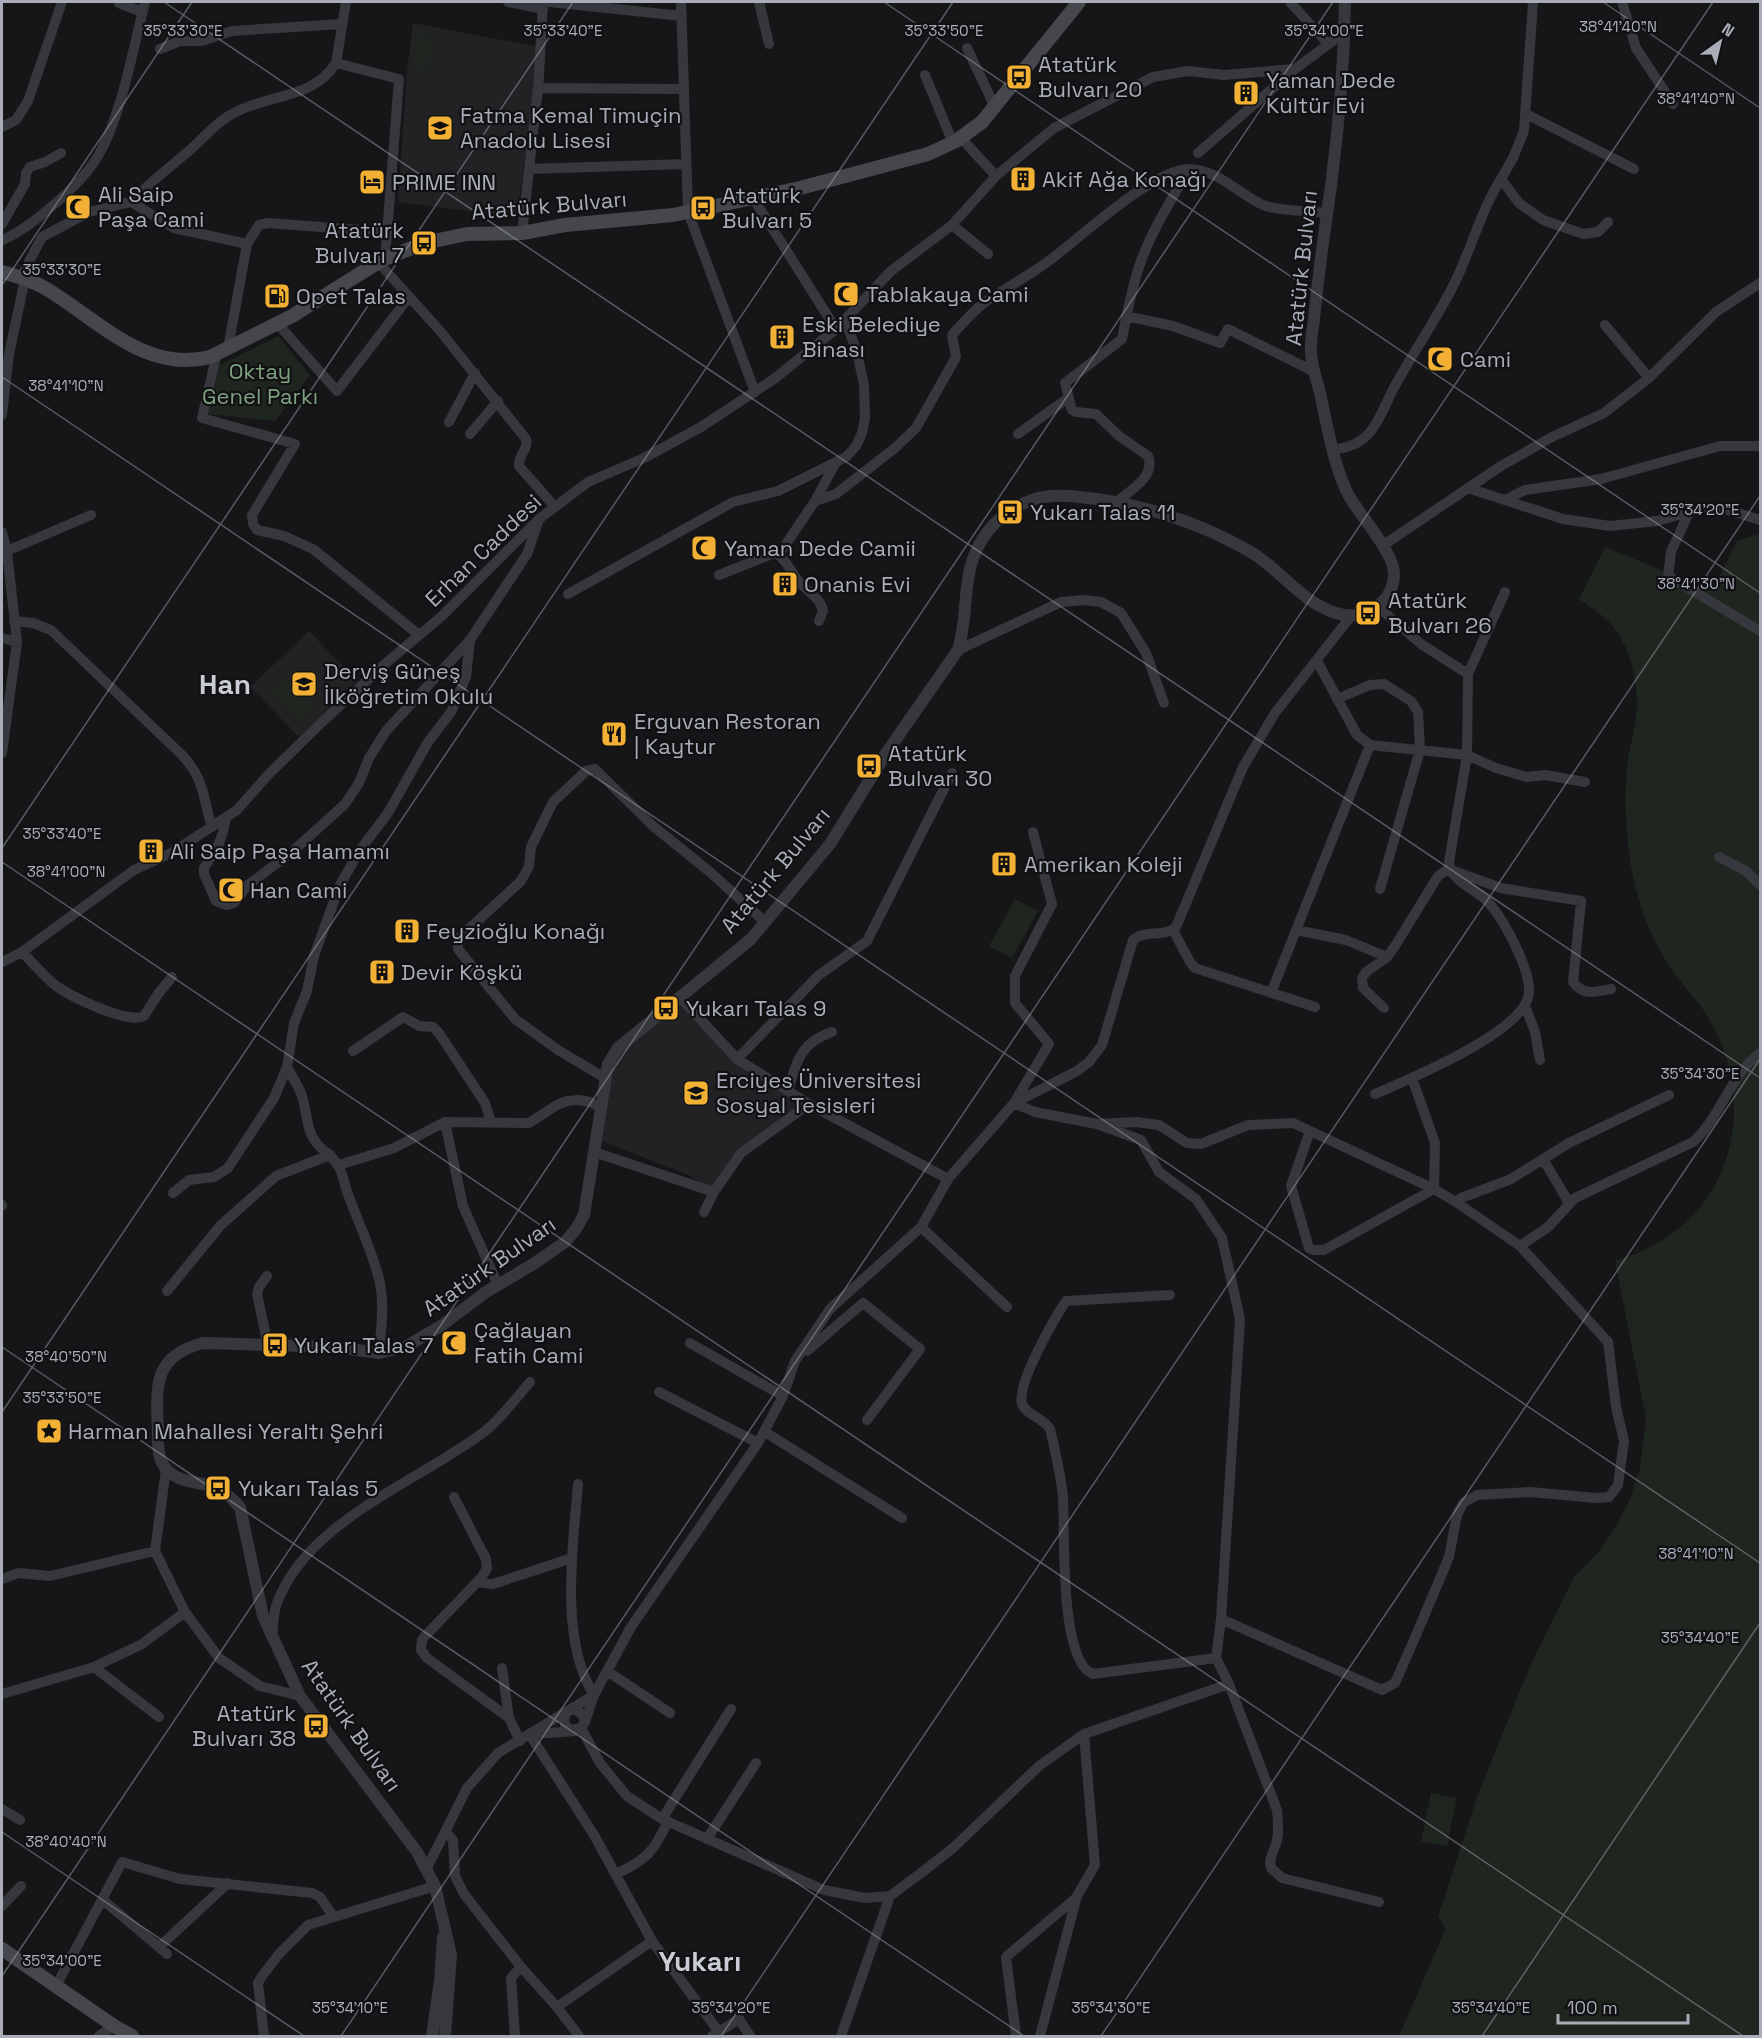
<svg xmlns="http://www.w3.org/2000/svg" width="1762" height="2038" font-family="'Space Grotesk',sans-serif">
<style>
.built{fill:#222225}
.green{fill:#1e261f}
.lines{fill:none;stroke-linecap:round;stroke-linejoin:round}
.minor{stroke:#37383d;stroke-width:10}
.tertiary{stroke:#37383d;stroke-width:12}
.secondary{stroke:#45474d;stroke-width:14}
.ticks{fill:none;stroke:#a8adb8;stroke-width:1.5;stroke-opacity:0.45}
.labels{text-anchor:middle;stroke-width:4.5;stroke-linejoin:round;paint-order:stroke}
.poi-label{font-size:22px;fill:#a8adb8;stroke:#111113;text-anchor:start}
.street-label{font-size:22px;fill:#a8adb8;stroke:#111113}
.park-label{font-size:22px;fill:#7fa381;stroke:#111113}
.district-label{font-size:28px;font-weight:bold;fill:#c9ccd4;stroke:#111113}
.ticks-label{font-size:15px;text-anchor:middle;fill:#a8adb8;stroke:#111113;stroke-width:4.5;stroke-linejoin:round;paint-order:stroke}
</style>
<rect width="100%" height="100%" fill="#161618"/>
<path class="built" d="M413,23L539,47L517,217L398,202L407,71Z
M309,631L357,681L299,737L250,687Z
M682,1003L735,1061L803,1104L759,1135L711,1191L689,1175L602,1141L614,1054Z"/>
<path class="green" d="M419,32L433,39L428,71L412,68Z
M278,336L310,375L275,421L208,414L220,365Z
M1760,534V2036H1399L1445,1930L1443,1923L1438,1917L1478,1794L1531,1664L1574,1577L1597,1554L1615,1528L1630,1499L1640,1468L1646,1418L1615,1261C1656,1249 1692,1225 1714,1187C1745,1131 1739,1064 1704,1011C1693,994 1678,981 1668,964C1651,937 1639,907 1633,876C1626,841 1624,803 1627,768C1628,751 1634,736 1636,719C1640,685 1631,642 1605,618C1597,611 1587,605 1579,599L1605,547L1712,591L1737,541Z
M285,676L314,707L300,721L270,691Z
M1015,899L1038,911L1012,958L989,946Z
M1431,1793L1457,1798L1447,1846L1421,1841Z"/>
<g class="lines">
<path class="minor" d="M120,2L119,3L142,12
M346,2L336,63L399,79L385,259
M508,2L543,9
M550,2L682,16
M681,2L688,212L755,392
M759,2L769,44
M1290,2L1328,44
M1533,2L1524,131L1513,158L1501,179L1519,203L1543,220L1583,234L1598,232L1608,222
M1622,2L1636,48L1673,104
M967,48L995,107
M160,49L180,41H202L232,31L342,24
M925,75L953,143
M538,93L543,2
M1526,114L1634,169
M2,127L16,120L28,101L62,2
M961,138L996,176
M1198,153L1295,69
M529,169L686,164
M753,198L836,329
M131,202C150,182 170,167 190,150C204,138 215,123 232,114C266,94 313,100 336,63
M2,224L25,184L26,173L30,167L45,162L61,153
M952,225L988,254
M522,233L538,88L682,89
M2,240C20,233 36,220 51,207C69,192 86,176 98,156C122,115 133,48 145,2
M378,262L441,332L526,439C529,449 518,455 519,466L555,507
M21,277L42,237L89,212L131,202L174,228L247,244
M1126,316L1173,326L1220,343L1228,329L1315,372
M277,323L337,391L409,297
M1605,325L1649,378
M228,348L247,244L259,225L268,223L387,232
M217,353L202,418L295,444L252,515L253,524L257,530L284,536L313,549L419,635
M2,415L9,354L25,279
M449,422L475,373
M470,434L498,401
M1018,434L1068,398
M1333,450C1343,448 1354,446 1363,439C1379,426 1386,401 1396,384C1415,349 1439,316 1456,280C1472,247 1481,210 1501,179
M1468,488L1563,519L1610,526L1657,521L1703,508H1722L1760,520
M1505,500L1525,490L1601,479L1720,446H1760
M815,501L836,494L895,448L916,428L956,357L952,335C962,324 972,312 984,303C1005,288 1029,276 1050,260C1080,238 1154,168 1190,169C1218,170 1239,194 1263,205C1275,211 1312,211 1327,213
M1117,502C1130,490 1156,477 1148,456L1119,436L1096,414L1076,412L1072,410L1065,383L1122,339C1127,313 1132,286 1141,261C1153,228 1172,199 1189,169
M1689,512L1671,552L1668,576L1760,631
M2,532L7,551L17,642L2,753
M1382,546L1501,466L1552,437L1604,413L1649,378L1716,312L1760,283
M7,551L91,515
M775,552C787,562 788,566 796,578C804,590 821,597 823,611L819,621
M719,575L782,550L815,501L836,462
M568,594L733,502L778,491L846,457L856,446L862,433L865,418L864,385L857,352L845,320
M1378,607L1421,644L1468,674
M14,621L33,623L51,630L182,755C206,781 202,797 212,827
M2,638L17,642
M958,650L1061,602L1084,600L1101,602L1121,613L1146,653L1164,703
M1317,661L1357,735L1370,745L1467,755L1496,768L1527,777L1545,775L1585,782
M1337,699L1370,685L1384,684L1411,701L1418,712L1420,750L1380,889
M226,818L223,832L218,846L204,868V874L216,901L227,905L234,903L248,885L293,851L345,804L359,783L369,758L386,731L470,640L527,554L538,522
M1033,832L1052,904L1015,976V1003L1049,1044L1014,1103L1035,1112L1097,1124L1136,1122L1159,1125L1187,1143L1201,1144L1248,1125L1293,1123L1434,1189L1456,1202L1461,1198L1511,1179L1569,1143L1669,1095
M1719,857L1746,871L1760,885
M1173,930L1190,962L1195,968L1315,1007
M1296,930L1346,940L1387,957
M22,952C33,963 43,975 55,985C69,996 129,1025 144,1016L158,994L172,977
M2,962L22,952L134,870L173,852L237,810L268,775L321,723L386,663L442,616L539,519L588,482L644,458L701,427L774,379L836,329L891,271L952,225L996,176L1054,128L1153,77L1188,71L1224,75L1295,69L1345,32
M1271,993L1370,745
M680,997L737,1059L809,1104L948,1179
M1525,1006L1535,1032L1540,1060
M1384,1008L1363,988L1362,978L1366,972L1387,957L1395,946L1438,876L1445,871L1451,870L1501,888L1581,901L1573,982C1583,996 1596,992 1611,989
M353,1051L403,1017L419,1026L433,1027L439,1033L485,1103L491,1122
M737,1059L819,975L867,941L952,773
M287,1067C292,1076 297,1084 301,1093C310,1120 303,1137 330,1155
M605,1078L558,1050L515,1019L458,949V939L521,881L529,866L531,847L553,802L586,771L595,769L653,826L710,872L765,922
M788,1091C796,1062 801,1042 832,1032
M1375,1094C1410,1079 1516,1035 1528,998C1535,976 1504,920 1489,903C1476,888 1451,883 1449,862L1467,755L1468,674L1505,592
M445,1122L463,1206L498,1285
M1097,1124L1141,1140L1159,1172L1196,1199L1222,1238L1240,1319L1221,1619L1382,1690L1395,1683L1414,1640L1449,1557L1457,1515L1463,1503L1477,1495L1530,1492L1596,1498L1609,1497L1618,1485L1624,1441L1616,1407L1608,1342L1520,1246L1548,1227L1575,1198L1693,1142C1721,1117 1729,1076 1760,1053
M1310,1131L1291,1186L1309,1248L1314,1250H1324L1434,1189L1435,1143L1412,1078
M594,1152L714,1192L704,1212
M1543,1159L1569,1203
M339,1165L394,1148L445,1122L529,1123L557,1105L567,1101L579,1100L590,1102L600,1107
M714,1192L741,1153L809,1104
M173,1193L189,1180L214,1177L228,1168L274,1098L287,1067L294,1023L307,991L314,956L340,885L360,850L388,813L428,742L451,712L466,677L470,640
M1456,1202L1520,1246
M2,1205V1206
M921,1227L1007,1307
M267,1276L259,1287L257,1294L268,1345
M167,1291L220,1226L276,1176L330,1155C344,1170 342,1179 349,1197C359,1224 372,1251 379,1279C385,1303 381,1329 379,1353
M1170,1295L1066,1301C1054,1319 1016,1385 1022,1404C1026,1415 1044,1418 1050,1429C1055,1451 1061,1474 1063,1497C1065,1530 1059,1662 1093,1674L1216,1658
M690,1343L783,1396
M807,1351L863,1303L920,1349L867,1420
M659,1392L758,1443
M765,1432L902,1518
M166,1469L155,1551L185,1612L219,1658L260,1686L300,1696
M578,1484C573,1546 559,1640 594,1695
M454,1497L486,1559L487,1568L482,1577L425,1636L422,1640L421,1650L427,1658L509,1718L520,1741
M2,1579L18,1573L50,1576L155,1551
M477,1582L493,1584L572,1558
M1221,1619L1216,1658L1229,1684L1277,1810C1278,1821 1279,1830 1277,1840C1275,1851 1268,1857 1271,1868L1282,1878L1379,1902
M272,1638C273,1627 273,1615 276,1606C304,1522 418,1482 484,1432C501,1419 516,1398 530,1382
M94,1667L159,1717
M502,1668L509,1718
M607,1671L670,1713
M2,1694L94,1667L142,1644L185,1612
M585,1722L594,1695L631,1627L758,1443L783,1396L795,1361L830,1309L921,1227L948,1179L1014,1103L1077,1071L1089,1062L1102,1045L1133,940C1145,929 1164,938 1176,927L1243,767L1275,713L1351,616
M581,1728L571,1730L565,1725L564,1717L568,1711L575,1709L583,1715L585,1722L581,1728L600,1763L627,1796L662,1819L824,1890L865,1898L890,1896L921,1873L953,1848L1039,1766L1084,1734L1229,1684
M534,1734L575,1731
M530,1735L594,1835L652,1941L719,2032
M2,1809L20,1820
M662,1819L731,1709
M446,1832L453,1840L455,1876L464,1894L521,1967L557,2007L579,2036
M707,1839L756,1763
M426,1870L467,1788L498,1753L594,1695
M616,1874C646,1860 654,1852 668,1821
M103,1900L167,1954
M2,1906L21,1886
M159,1947L228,1883
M56,1986L122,1862L180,1879L312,1893L320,1897L333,1916
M557,2007L652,1941
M99,2036L114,2026
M264,2036L258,1983L262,1976L279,1954L308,1925L435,1886
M515,2036L511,1978L521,1967
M712,2036L739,2019L750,2036
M841,2036L890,1896
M1016,2036L1006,1957L1077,1897
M1040,2036L1077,1896L1095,1865L1084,1734"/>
<path class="tertiary" d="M432,2036L440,1981L443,1937
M445,2036L451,1955L435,1886L417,1852L300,1696L263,1616L240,1507C233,1500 227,1493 219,1489C202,1481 180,1484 167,1470C157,1459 158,1444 158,1430C156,1386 153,1356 203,1343L334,1347L379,1353L405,1347L441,1326L486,1292L535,1263L565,1242L576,1229L584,1215L608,1064L618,1048L751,939L830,844L887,752L958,650C971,608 958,568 989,530C1001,515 1024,500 1044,497C1062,494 1080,497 1097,499C1151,507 1202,524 1249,551C1281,569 1299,601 1336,613C1351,618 1368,616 1380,604C1391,595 1396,581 1393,567C1389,548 1360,515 1349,496C1334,468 1327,424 1320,393C1317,380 1311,365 1311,352C1310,338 1314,324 1315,310C1319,269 1325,227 1331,186C1339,125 1344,63 1345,2"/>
<path class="secondary" d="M2,272C17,276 31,280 45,288C96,318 145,374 210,357L292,316L382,260L424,243L467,234L522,233L565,225L673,215L800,188L928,154L956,141L982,122L1079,2
M2,1949L114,2026L132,2036"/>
</g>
<path class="ticks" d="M164,2L1760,1078M884,2L1760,593M1603,2L1760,108M2,285L192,2M2,377L1760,1563M2,848L573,2M2,862L1743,2036M2,1347L1024,2036M2,1412L953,2M2,1832L304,2036M2,1976L1333,2M341,2036L1713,2M721,2036L1760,496M1101,2036L1760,1059M1482,2036L1760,1623"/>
<defs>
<symbol id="bus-square" viewBox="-11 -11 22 22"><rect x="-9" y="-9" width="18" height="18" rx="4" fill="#f2b134" stroke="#111113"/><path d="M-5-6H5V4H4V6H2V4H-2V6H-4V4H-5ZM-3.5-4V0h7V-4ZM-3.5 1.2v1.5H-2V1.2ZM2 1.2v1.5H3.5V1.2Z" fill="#111"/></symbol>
<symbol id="building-square" viewBox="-11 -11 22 22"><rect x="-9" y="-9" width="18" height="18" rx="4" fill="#f2b134" stroke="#111113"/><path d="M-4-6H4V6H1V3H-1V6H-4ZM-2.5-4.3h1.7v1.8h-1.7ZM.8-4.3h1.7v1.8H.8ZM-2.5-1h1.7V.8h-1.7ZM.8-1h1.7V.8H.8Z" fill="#111"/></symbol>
<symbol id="school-square" viewBox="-11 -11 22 22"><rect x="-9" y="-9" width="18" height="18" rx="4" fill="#f2b134" stroke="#111113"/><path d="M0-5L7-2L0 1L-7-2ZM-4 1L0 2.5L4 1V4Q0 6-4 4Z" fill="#111"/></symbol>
<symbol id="hotel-square" viewBox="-11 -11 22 22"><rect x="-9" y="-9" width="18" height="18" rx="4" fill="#f2b134" stroke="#111113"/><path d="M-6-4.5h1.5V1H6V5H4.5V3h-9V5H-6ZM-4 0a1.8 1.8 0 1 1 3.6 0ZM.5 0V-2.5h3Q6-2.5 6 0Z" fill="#111"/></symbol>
<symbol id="mosque-square" viewBox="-11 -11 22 22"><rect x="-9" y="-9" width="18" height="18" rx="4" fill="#f2b134" stroke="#111113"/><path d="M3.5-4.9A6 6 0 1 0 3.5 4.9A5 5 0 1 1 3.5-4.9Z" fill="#111"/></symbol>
<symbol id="fuel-square" viewBox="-11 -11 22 22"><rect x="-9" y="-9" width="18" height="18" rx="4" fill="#f2b134" stroke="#111113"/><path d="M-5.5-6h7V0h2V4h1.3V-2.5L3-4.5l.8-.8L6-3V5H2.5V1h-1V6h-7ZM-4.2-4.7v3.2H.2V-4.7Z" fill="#111"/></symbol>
<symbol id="restaurant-square" viewBox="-11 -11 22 22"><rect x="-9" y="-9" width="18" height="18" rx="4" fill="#f2b134" stroke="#111113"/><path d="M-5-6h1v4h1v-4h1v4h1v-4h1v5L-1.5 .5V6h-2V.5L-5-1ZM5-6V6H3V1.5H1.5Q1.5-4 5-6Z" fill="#111"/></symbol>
<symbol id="university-square" viewBox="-11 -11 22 22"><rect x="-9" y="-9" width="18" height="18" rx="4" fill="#f2b134" stroke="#111113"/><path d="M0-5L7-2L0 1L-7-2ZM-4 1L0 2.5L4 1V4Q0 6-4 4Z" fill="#111"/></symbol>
<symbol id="sight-square" viewBox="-11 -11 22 22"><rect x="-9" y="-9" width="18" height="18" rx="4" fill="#f2b134" stroke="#111113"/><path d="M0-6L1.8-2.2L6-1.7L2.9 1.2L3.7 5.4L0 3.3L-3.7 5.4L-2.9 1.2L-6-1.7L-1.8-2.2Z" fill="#111"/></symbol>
</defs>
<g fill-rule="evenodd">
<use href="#bus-square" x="1004" y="62" width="30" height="30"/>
<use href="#building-square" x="1231" y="78" width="30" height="30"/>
<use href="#school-square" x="425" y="113" width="30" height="30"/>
<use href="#building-square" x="1008" y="164" width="30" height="30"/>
<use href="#hotel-square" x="357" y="167" width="30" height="30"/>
<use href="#mosque-square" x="63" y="192" width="30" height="30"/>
<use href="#bus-square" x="688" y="193" width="30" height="30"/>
<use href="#bus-square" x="409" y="228" width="30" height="30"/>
<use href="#mosque-square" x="831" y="279" width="30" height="30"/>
<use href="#fuel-square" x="262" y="281" width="30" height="30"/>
<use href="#building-square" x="767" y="322" width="30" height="30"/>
<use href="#mosque-square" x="1425" y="344" width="30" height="30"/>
<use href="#bus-square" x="995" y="497" width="30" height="30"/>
<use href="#mosque-square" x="689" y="533" width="30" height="30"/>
<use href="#building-square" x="770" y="569" width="30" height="30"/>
<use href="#bus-square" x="1353" y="598" width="30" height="30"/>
<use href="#school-square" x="289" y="669" width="30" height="30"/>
<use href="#restaurant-square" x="599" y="719" width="30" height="30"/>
<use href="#bus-square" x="854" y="751" width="30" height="30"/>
<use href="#building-square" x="136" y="836" width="30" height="30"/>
<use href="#building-square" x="989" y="849" width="30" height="30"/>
<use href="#mosque-square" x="216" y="875" width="30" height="30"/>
<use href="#building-square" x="392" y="916" width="30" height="30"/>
<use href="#building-square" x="367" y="957" width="30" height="30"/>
<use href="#bus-square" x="651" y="993" width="30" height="30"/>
<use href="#university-square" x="681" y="1078" width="30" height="30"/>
<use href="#mosque-square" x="439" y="1328" width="30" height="30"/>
<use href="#bus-square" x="260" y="1330" width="30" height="30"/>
<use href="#sight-square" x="34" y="1416" width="30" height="30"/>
<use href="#bus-square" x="203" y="1473" width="30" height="30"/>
<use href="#bus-square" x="301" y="1711" width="30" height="30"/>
</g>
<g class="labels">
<g class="poi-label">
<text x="1038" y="72">Atatürk<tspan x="1038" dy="25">Bulvarı 20</tspan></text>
<text x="1266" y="88">Yaman Dede<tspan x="1266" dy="25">Kültür Evi</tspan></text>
<text x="460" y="123">Fatma Kemal Timuçin<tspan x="460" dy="25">Anadolu Lisesi</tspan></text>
<text x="1042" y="187">Akif Ağa Konağı</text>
<text x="392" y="190">PRIME INN</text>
<text x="98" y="202">Ali Saip<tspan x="98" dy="25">Paşa Cami</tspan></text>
<text x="722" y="203">Atatürk<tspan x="722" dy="25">Bulvarı 5</tspan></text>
<text x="404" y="238" text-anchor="end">Atatürk<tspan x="404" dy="25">Bulvarı 7</tspan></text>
<text x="866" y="302">Tablakaya Cami</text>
<text x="296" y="304">Opet Talas</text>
<text x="802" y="332">Eski Belediye<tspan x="802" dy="25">Binası</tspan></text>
<text x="1460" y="367">Cami</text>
<text x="1030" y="520">Yukarı Talas 11</text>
<text x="724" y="556">Yaman Dede Camii</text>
<text x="804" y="592">Onanis Evi</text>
<text x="1388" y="608">Atatürk<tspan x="1388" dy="25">Bulvarı 26</tspan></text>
<text x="324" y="679">Derviş Güneş<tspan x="324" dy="25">İlköğretim Okulu</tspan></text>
<text x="634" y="729">Erguvan Restoran<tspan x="634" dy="25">| Kaytur</tspan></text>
<text x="888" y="761">Atatürk<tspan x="888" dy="25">Bulvarı 30</tspan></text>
<text x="170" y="859">Ali Saip Paşa Hamamı</text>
<text x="1024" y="872">Amerikan Koleji</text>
<text x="250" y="898">Han Cami</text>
<text x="426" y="939">Feyzioğlu Konağı</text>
<text x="401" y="980">Devir Köşkü</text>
<text x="686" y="1016">Yukarı Talas 9</text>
<text x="716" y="1088">Erciyes Üniversitesi<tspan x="716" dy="25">Sosyal Tesisleri</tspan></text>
<text x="474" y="1338">Çağlayan<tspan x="474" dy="25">Fatih Cami</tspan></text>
<text x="294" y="1353">Yukarı Talas 7</text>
<text x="68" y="1439">Harman Mahallesi Yeraltı Şehri</text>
<text x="238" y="1496">Yukarı Talas 5</text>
<text x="296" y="1721" text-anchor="end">Atatürk<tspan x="296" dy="25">Bulvarı 38</tspan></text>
</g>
<g class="street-label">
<text transform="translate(549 205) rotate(-5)" y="8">Atatürk Bulvarı</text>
<text transform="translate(1301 268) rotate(-84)" y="8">Atatürk Bulvarı</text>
<text transform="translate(483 550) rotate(-44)" y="8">Erhan Caddesi</text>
<text transform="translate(775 870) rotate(-50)" y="8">Atatürk Bulvarı</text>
<text transform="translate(489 1266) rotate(-35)" y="8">Atatürk Bulvarı</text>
<text transform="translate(352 1725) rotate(55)" y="8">Atatürk Bulvarı</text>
</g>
<g class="park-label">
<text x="260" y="379">Oktay<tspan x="260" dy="25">Genel Parkı</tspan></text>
</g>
<g class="district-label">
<text x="225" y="694">Han</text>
<text x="700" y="1971">Yukarı</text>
</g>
</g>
<g class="ticks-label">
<text x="1618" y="32">38°41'40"N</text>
<text x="183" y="36">35°33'30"E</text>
<text x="944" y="36">35°33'50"E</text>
<text x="1324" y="36">35°34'00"E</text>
<text x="563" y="36">35°33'40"E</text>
<text x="1696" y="104">38°41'40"N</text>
<text x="62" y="275">35°33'30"E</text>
<text x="66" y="391">38°41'10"N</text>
<text x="1700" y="515">35°34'20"E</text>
<text x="1696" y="589">38°41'30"N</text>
<text x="62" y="839">35°33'40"E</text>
<text x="66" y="877">38°41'00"N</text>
<text x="1700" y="1079">35°34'30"E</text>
<text x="66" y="1362">38°40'50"N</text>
<text x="62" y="1403">35°33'50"E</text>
<text x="1696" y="1559">38°41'10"N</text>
<text x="1700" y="1643">35°34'40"E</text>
<text x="66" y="1847">38°40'40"N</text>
<text x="62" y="1966">35°34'00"E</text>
<text x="350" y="2013">35°34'10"E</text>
<text x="731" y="2013">35°34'20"E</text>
<text x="1111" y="2013">35°34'30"E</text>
<text x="1491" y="2013">35°34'40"E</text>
</g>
<rect width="1762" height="2038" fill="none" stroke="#a8adb8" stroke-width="6"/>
<g transform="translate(1720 42) rotate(34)" stroke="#111113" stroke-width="4.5" paint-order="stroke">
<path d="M0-4.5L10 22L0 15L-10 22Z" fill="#a8adb8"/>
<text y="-9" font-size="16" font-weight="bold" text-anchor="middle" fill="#a8adb8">N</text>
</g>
<path d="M1558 2014v9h130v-9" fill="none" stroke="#a8adb8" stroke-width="3"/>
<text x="1567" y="2014" font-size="18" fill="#a8adb8" stroke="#111113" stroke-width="4.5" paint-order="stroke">100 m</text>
</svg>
